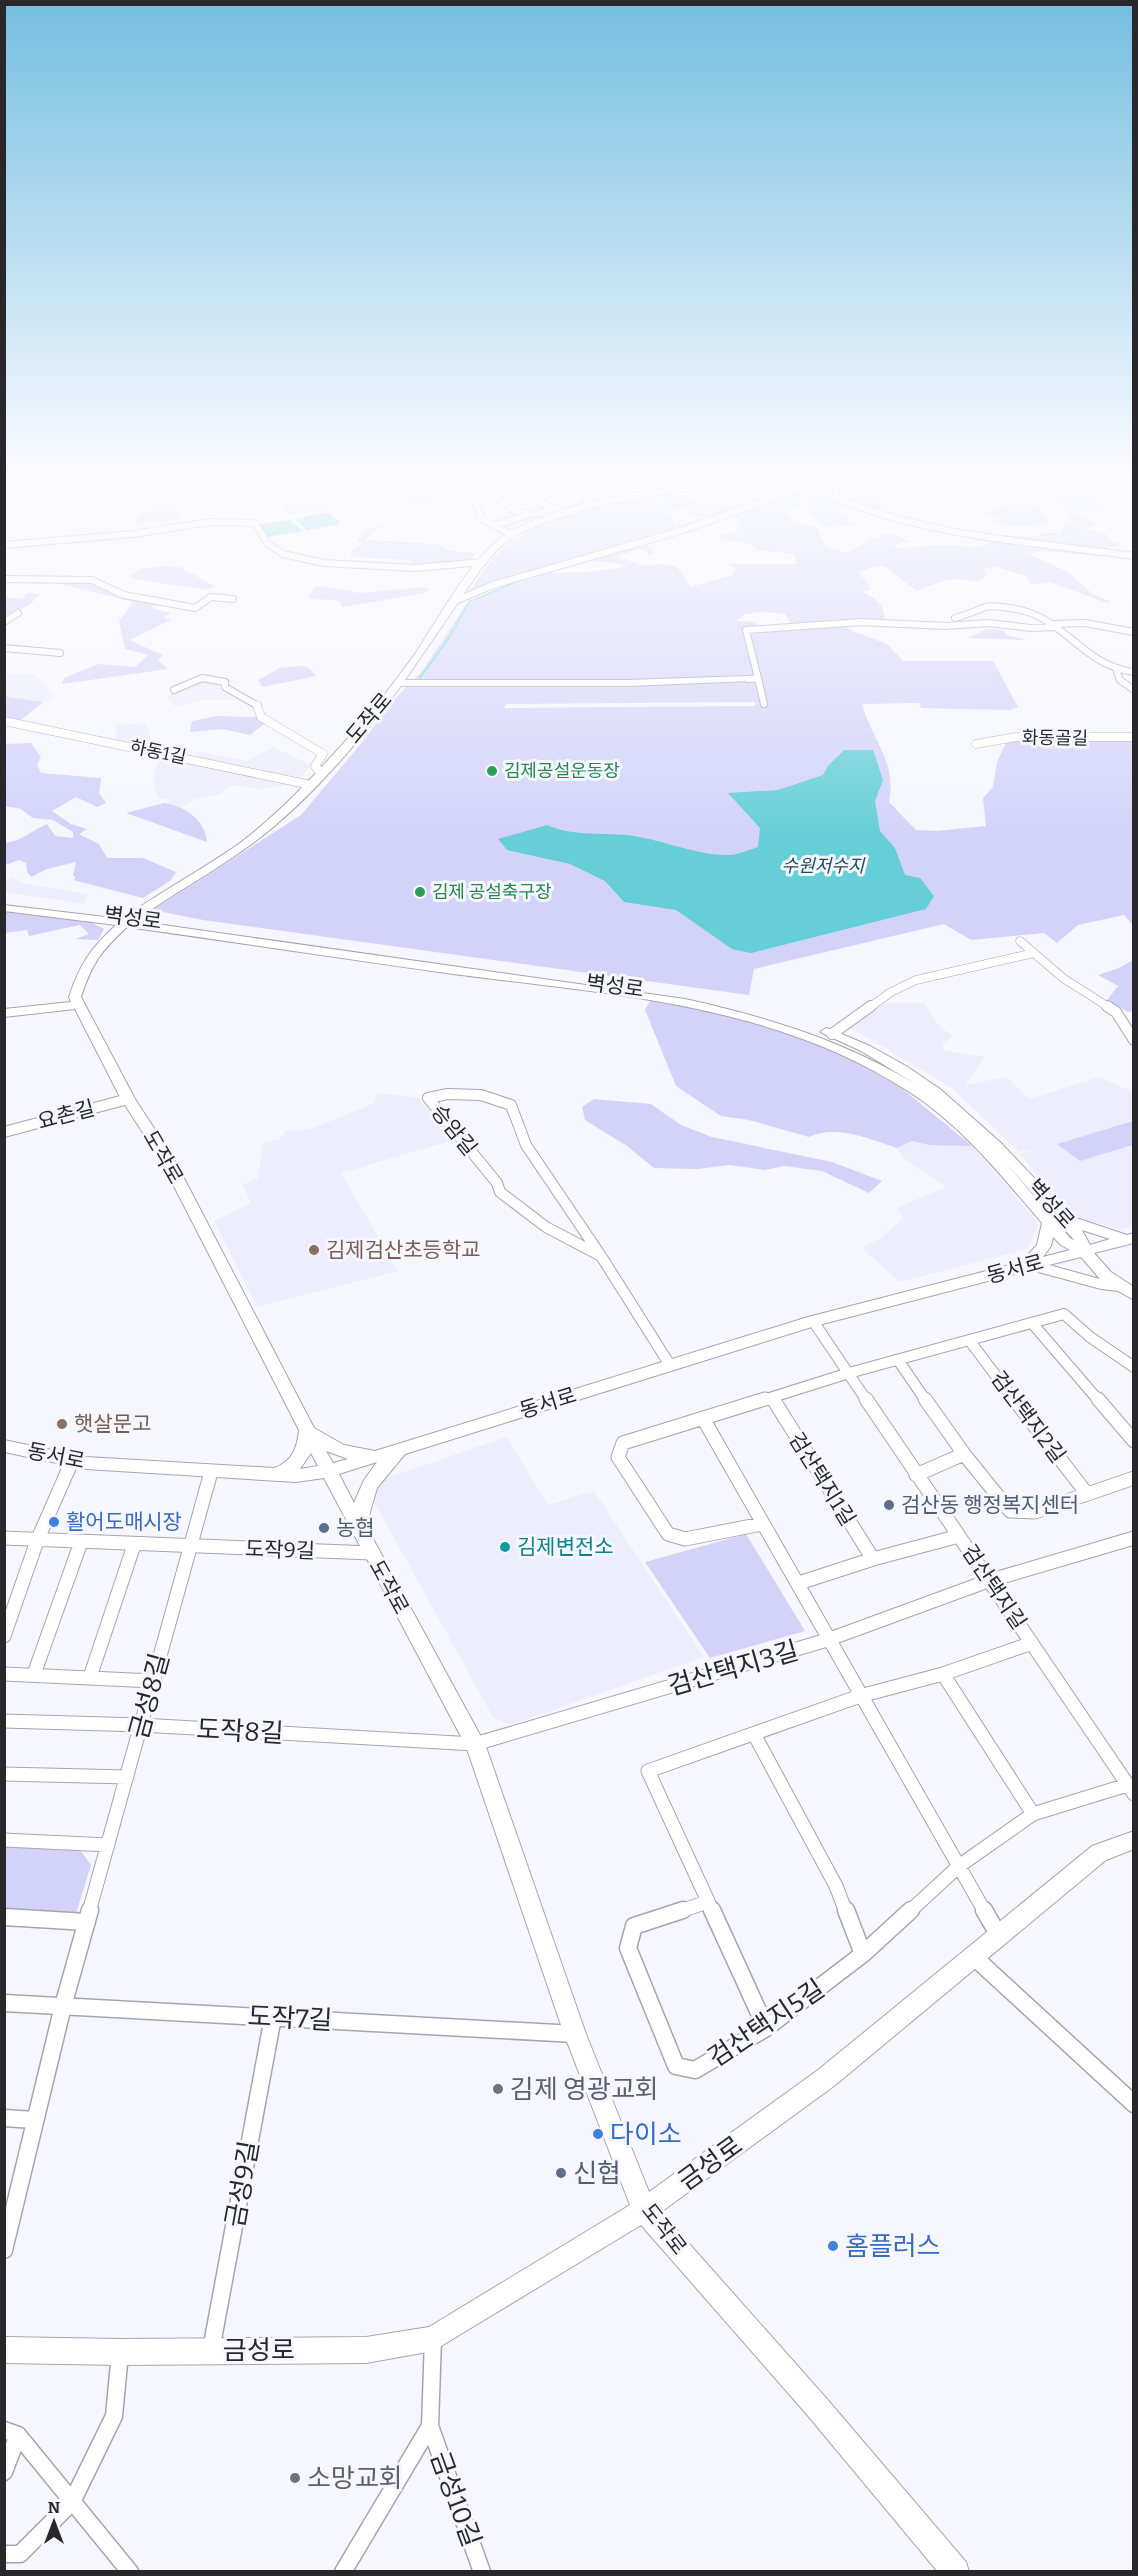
<svg xmlns="http://www.w3.org/2000/svg" width="1138" height="2576" font-family="Bitter,'Noto Sans KR',serif">
<style>
.built{fill:#ededfd}
.green{fill:#d3d3fa;fill-rule:evenodd}
.water{fill:#66ced7}
.lines{fill:none;stroke-linecap:round;stroke-linejoin:round}
.stream{stroke:#66ced7;stroke-width:1.5}
.street-far4-casing{stroke:#a5a5b1;stroke-width:8}
.street-far3-casing{stroke:#a5a5b1;stroke-width:9}
.street-far2-casing{stroke:#a5a5b1;stroke-width:12}
.street-far1-casing{stroke:#a5a5b1;stroke-width:15}
.street-casing{stroke:#a5a5b1;stroke-width:19}
.secondary-casing{stroke:#a5a5b1;stroke-width:2}
.street-far4{stroke:#fff;stroke-width:6}
.street-far3{stroke:#fff;stroke-width:8}
.street-far2{stroke:#fff;stroke-width:10}
.street-far1{stroke:#fff;stroke-width:13}
.street{stroke:#fff;stroke-width:16}
.secondary{fill:#fff;fill-rule:evenodd}
.leisure-dot{fill:#2e9e5b;stroke:#f6f6fe;stroke-width:2}
.education-dot{fill:#8d6e63;stroke:#f6f6fe;stroke-width:2}
.service-dot{fill:#5c6f8a;stroke:#f6f6fe;stroke-width:2}
.shop-dot{fill:#3f7fe0;stroke:#f6f6fe;stroke-width:2}
.culture-dot{fill:#0f9aa8;stroke:#f6f6fe;stroke-width:2}
.worship-dot{fill:#6b7280;stroke:#f6f6fe;stroke-width:2}
.labels{text-anchor:middle;stroke-width:6;stroke-linejoin:round;paint-order:stroke}
.far-street-label{font-size:18px;fill:#28282c;stroke:#f6f6fe}
.far-leisure-label{font-size:18px;fill:#27864d;stroke:#f6f6fe;text-anchor:start}
.far-water-label{font-size:18px;font-style:italic;fill:#1d4c50;stroke:#f6f6fe}
.street-label{font-size:21px;fill:#28282c;stroke:#f6f6fe}
.education-label{font-size:21px;fill:#785e54;stroke:#f6f6fe;text-anchor:start}
.service-label{font-size:21px;fill:#4e5e75;stroke:#f6f6fe;text-anchor:start}
.shop-label{font-size:21px;fill:#366cbe;stroke:#f6f6fe;text-anchor:start}
.culture-label{font-size:21px;fill:#0d838f;stroke:#f6f6fe;text-anchor:start}
.near-street-label{font-size:26px;fill:#28282c;stroke:#f6f6fe}
.near-worship-label{font-size:26px;fill:#5b616d;stroke:#f6f6fe;text-anchor:start}
.near-shop-label{font-size:26px;fill:#366cbe;stroke:#f6f6fe;text-anchor:start}
.near-service-label{font-size:26px;fill:#4e5e75;stroke:#f6f6fe;text-anchor:start}
</style>
<rect width="100%" height="100%" fill="#f6f6fe"/>
<path class="built" d="M930,500L947,505L902,520L878,512Z
M685,507L691,515L710,517L674,530L671,515L663,511Z
M476,515L492,526H425L449,517Z
M32,673L44,683L55,698L43,702L5,696L4,675Z
M200,677L232,680L231,688L244,700H202L175,707L167,697Z
M146,723L152,744L132,746L115,742L116,725Z
M273,747L311,765L301,778L194,757L200,752L247,761Z
M162,757L217,770L291,785L262,789L231,785L219,795L195,798L182,808L164,803L172,800L158,798L153,784L156,766Z
M13,877L21,883L88,894L85,904L5,892V883Z
M885,1003H924L940,1027L953,1036L942,1045L945,1051L985,1057L965,1085L1007,1077L1029,1099L1100,1077L1133,1092V1121L1057,1144L1126,1147L1133,1145V1226L1121,1229L1072,1217L1020,1154L1041,1147L1019,1152L952,1088L848,1026Z
M377,1093L419,1098L450,1141L341,1173L398,1271L257,1307L214,1221L251,1203L243,1185L258,1178L263,1143L280,1139L285,1131L308,1130L375,1103Z
M912,1141L929,1145L972,1146L1039,1224L1027,1249L900,1282L862,1248L882,1237L904,1218L896,1208L947,1187L902,1157L897,1148Z
M507,1437L548,1505L594,1491L704,1657L510,1725L493,1717L372,1498L377,1481Z"/>
<path class="green" d="M114,474H255L198,479L155,475L134,481L137,484L125,493L72,492L74,479Z
M348,474H514L464,481L468,494L432,499L439,505C411,508 412,507 396,486L372,488L351,496L313,498L310,483L318,480L327,484L332,495L345,492L341,487L342,486L358,491L363,488L345,478Z
M599,474H677L678,488L617,497L611,488L602,487Z
M858,474L888,478L896,483L895,488L881,491L889,497L883,499L898,507L878,512L840,498L839,495L832,496L847,505L834,509L859,526L825,527L802,505L818,496L798,505L801,508L784,511L793,520L817,528L826,547L848,553L870,540L892,532L910,542L892,545L900,548L941,545L980,547L993,542L991,535L1031,537L1046,533H1061L1065,524L1075,526L1066,509L1036,492L1040,490L1061,497L1076,493L1005,476L1009,474H1058L1062,481L1103,494L1107,498L1097,502L1108,509C1097,514 1085,507 1075,514L1098,525L1083,528L1105,533L1110,541L1121,545L1107,547L1101,557C1087,555 1037,548 1029,554L1068,572L1094,595L1110,601L1107,603L1050,582L1031,585L1026,576L997,567L984,568L986,576L977,582C955,575 937,582 917,591L884,566L870,567L859,573L872,589L863,592C877,600 884,604 885,620L841,622L850,630L887,644L903,661H993L1018,707L1009,710L921,708L920,703L862,704C872,741 897,761 889,802L916,830L937,831L986,826L983,798L993,787L997,762L1011,733L1133,735V925L1124,915L1078,925L1057,943L1044,933L971,940L944,924L754,969L749,995L203,920L153,910L301,815L364,740L390,704L422,671L465,606L494,591L548,573L586,572L624,567L620,564L587,560L647,545L655,554L649,555L639,548L618,557L645,566L663,564L677,567L691,587L732,575L737,569L726,564H797L793,554L757,550L752,544L727,540L715,534C726,534 738,534 743,522L733,517L809,491L825,478L837,480ZM762,612L785,614L791,624L758,627L755,622L736,621L746,614ZM755,702V706L504,708L506,704Z
M1113,474V479L1133,488V491H1112L1066,475Z
M668,494H681C693,505 720,504 736,508L710,517L691,515L685,507L663,511L671,515L674,530L560,562L469,593C477,581 484,569 493,559C531,514 614,506 668,494Z
M176,501L174,506L181,519L133,524L154,503Z
M322,503L328,510L283,515L284,505Z
M1020,503L1040,509L1050,524L1030,522L1035,526H1006L993,521L1000,520V517L982,512Z
M384,524L365,540L438,544L452,551L476,553L471,560L416,566L409,560L352,557L350,551L362,543L357,541L367,529Z
M164,566L179,567L215,586L208,590L134,579L131,576L140,569Z
M90,581L110,593L155,603L152,608L170,613L163,618L171,620L129,640L163,655L158,660L168,669L62,684L64,678L98,664L135,667L148,655L125,649L119,621L133,602L53,582Z
M321,586L359,593L426,587L429,590L424,593L343,607L339,601L308,598L315,587Z
M27,593L41,594L29,605L5,618V597L22,599Z
M988,629L1002,630L1007,635L1027,640L967,638Z
M302,666L309,668L316,676L262,687L258,680L280,668Z
M4,696L43,702L21,720L5,718Z
M217,716L257,717L264,724L250,735L223,729L190,732L192,721Z
M31,743L41,757L37,765L41,773L101,778L99,793L106,803L97,807L76,797L52,811L71,824L87,829L79,834L99,844L107,858H143L176,872L170,881L143,898L73,880L76,878L73,875L76,862L47,869L31,877L27,872L26,863L19,860L5,865V842C18,844 34,829 47,824L55,836L73,838V832L53,820L33,818L21,809L5,806V744Z
M164,803C184,806 205,819 207,842L126,813Z
M4,911L89,921L104,929L98,940L75,939L89,934L80,925L29,936L27,930L5,933Z
M1133,960V1011L1128,1012L1107,1000L1118,986L1098,975L1119,968Z
M651,999L702,1007L830,1047L899,1086L972,1146L929,1145L912,1141L897,1148C870,1139 836,1124 809,1137L749,1120L721,1116L676,1086L645,1010Z
M594,1099L651,1104L681,1125L712,1137L832,1162L882,1181L869,1193L822,1171L784,1166L765,1170L729,1165L697,1169L654,1168L627,1146L585,1120L582,1107Z
M1133,1121V1145L1126,1147L1080,1161L1057,1144Z
M746,1534L805,1631L710,1658L645,1562Z
M5,1847L80,1850L91,1865L75,1917L5,1911Z"/>
<path class="water" d="M321,513H330L339,522L337,525L307,530L295,519Z
M290,520L303,531L267,537L260,527L261,524Z
M844,750H873L883,780L875,801L880,831L895,848L905,875L920,878L934,896L926,909L751,953L732,949L676,910L624,902L605,881L570,864L507,850L498,839L547,825C573,837 606,832 634,836C666,841 698,856 731,855C739,854 749,850 758,847L760,828L728,793L778,790L823,775L828,766Z"/>
<g class="lines">
<path class="stream" d="M783,498L812,489L822,478
M550,572L656,541
M420,678L450,636L469,602L523,579"/>
<defs>
<path id="street-far4" d="M690,474L708,485
M775,474L846,479
M853,474L840,484L834,497C928,537 1034,542 1134,556
M547,477H579V500C544,511 528,526 497,498L499,492L517,482Z
M468,484L482,519L511,534
M4,487L14,488L108,474
M553,508L537,501L534,495L551,490L580,489
M496,525L526,516
M4,545L133,534L210,522L255,523L267,543L283,554L324,563L416,568L482,562
M4,579L92,580L124,595L195,608L211,597L233,599
M453,602L493,585L680,531L808,486L814,483L816,474
M955,618C966,615 975,611 985,607C992,605 1002,607 1009,608C1063,613 1081,666 1134,672
M4,622L18,613
M1055,624L1085,623L1134,632
M4,648L60,653
M1117,672L1120,680L1134,690
M758,678L764,704
M748,679L758,678L746,630L861,622L945,626L988,623L1031,628L1056,627
M174,690L202,678L225,682V687L258,706"/>
<path id="street-far3" d="M257,705L261,717L323,754L315,766L321,774
M4,721L311,785
M976,744L1016,737H1134
M1020,941L1063,978L1110,1008
M869,1008L891,992L916,980L1034,953"/>
<path id="street-far2" d="M1107,1006L1116,1012L1134,1040
M832,1034L871,1006
M448,1094L481,1095L511,1105L526,1145L601,1256L546,1227L500,1192L497,1183L428,1098Z
M4,1132L128,1099
M601,1256L670,1365
M813,1321L867,1401
M1032,1323L1099,1401
M969,1340L1015,1401
M898,1360L926,1401
M772,1398L774,1401
M760,1401L849,1373L1064,1314L1090,1337L1134,1367"/>
<path id="street-far1" d="M773,1399L873,1559
M866,1399L1134,1794
M925,1399L964,1454L1010,1511L1035,1512L1134,1478
M1014,1399L1087,1494
M1098,1399L1134,1441
M704,1420L985,1912
M916,1475L964,1454
M762,1524L685,1539L668,1534L618,1457L623,1443L765,1399
M4,1538L371,1553
M799,1583L873,1559L959,1536
M4,1636L37,1541L72,1461
M4,1674L153,1681
M34,1674L81,1542
M943,1674L1033,1814
M90,1677L134,1545
M4,1721L141,1725L475,1744L827,1640L988,1581L1134,1538
M754,1734L836,1886L846,1912
M4,1774L127,1777
M4,1840L108,1845
M89,1912L211,1472
M678,1912L707,1902
M713,1912L648,1771L860,1696L943,1674L1032,1643
M909,1912L959,1866L1033,1814L1127,1785"/>
<path id="street" d="M683,1910L634,1926L628,1948L676,2066L695,2070L766,2028L863,1954L911,1910
M712,1910L766,2028
M846,1910L863,1954
M984,1910L999,1936
M4,1917L87,1922
M974,1957L1134,2104
M4,2003L575,2034
M4,2118L35,2120
M4,2250L63,2006L90,1910
M433,2339L430,2426L482,2572
M211,2350L273,2017
M4,2430L18,2435L130,2572
M4,2472L18,2435
M4,2554H20L72,2502L114,2416L120,2353
M343,2572L430,2426"/>
<path id="secondary" d="M759,474H774L739,482L604,505L543,523L515,536L497,550L481,569L405,680H628L748,676L753,679L751,681L628,686H401C360,741 303,808 246,848C210,874 171,895 135,921L685,999C767,1017 845,1041 917,1085L861,1051L820,1032L826,1028L830,1029L870,1046L906,1066L940,1089L1001,1143L1070,1216L1127,1235L1134,1233V1243L1094,1253L1111,1272L1134,1287V1300L1118,1291L1101,1289L1031,1270L1023,1272L815,1326L405,1454L377,1488L366,1526L485,1744L586,2034L649,2192L818,2070L1092,1846L1134,1831V1849L1106,1860L834,2086L661,2212L827,2399L966,2562L969,2572H938L809,2417L641,2225L433,2351L366,2363L120,2365L4,2363V2337L120,2339L366,2337L429,2327L630,2205L564,2034L466,1746L324,1478L296,1482L86,1469L4,1452V1440L86,1457L274,1468C293,1461 297,1448 299,1430L160,1159L121,1099L75,1009L4,1017V1009L71,1002L69,997C80,964 90,949 116,925L4,911V905L122,919C160,892 202,870 240,843C277,815 310,780 341,746C368,716 392,686 415,654C437,621 474,552 508,533C583,491 677,490 759,474ZM127,927C236,942 344,959 453,974C608,994 772,1003 908,1091C961,1125 1001,1175 1042,1223L1037,1245L1021,1262L808,1317L375,1451L344,1445L314,1428L174,1159L135,1099L81,997C92,963 101,951 127,927ZM1004,1161L1074,1240L1071,1239ZM1082,1230L1110,1239L1090,1245ZM1053,1237L1061,1245L1070,1250L1043,1257L1051,1246ZM1081,1257L1100,1279L1049,1265ZM326,1451L348,1459L333,1463ZM311,1453L318,1466L300,1469ZM377,1462L364,1480L354,1503L339,1474Z"/>
</defs>
<use href="#street-far4" class="street-far4-casing"/>
<use href="#street-far3" class="street-far3-casing"/>
<use href="#street-far2" class="street-far2-casing"/>
<use href="#street-far1" class="street-far1-casing"/>
<use href="#street" class="street-casing"/>
<use href="#secondary" class="secondary-casing"/>
<use href="#street-far4" class="street-far4"/>
<use href="#street-far3" class="street-far3"/>
<use href="#street-far2" class="street-far2"/>
<use href="#street-far1" class="street-far1"/>
<use href="#street" class="street"/>
<use href="#secondary" class="secondary"/>
</g>
<linearGradient id="sky" x2="0" y2="1"><stop stop-color="#74bee1"/><stop offset="0.57" stop-color="#fbfbff"/><stop offset="1" stop-color="#fbfbff" stop-opacity="0"/></linearGradient>
<rect width="1138" height="835" fill="url(#sky)"/>
<g class="leisure-dot">
<circle cx="492" cy="771" r="6"/>
<circle cx="420" cy="892" r="6"/>
</g>
<g class="education-dot">
<circle cx="314" cy="1250" r="6"/>
<circle cx="62" cy="1424" r="6"/>
</g>
<g class="service-dot">
<circle cx="889" cy="1505" r="6"/>
<circle cx="324" cy="1528" r="6"/>
<circle cx="561" cy="2173" r="6"/>
</g>
<g class="shop-dot">
<circle cx="54" cy="1522" r="6"/>
<circle cx="598" cy="2134" r="6"/>
<circle cx="833" cy="2246" r="6"/>
</g>
<circle class="culture-dot" cx="505" cy="1547" r="6"/>
<g class="worship-dot">
<circle cx="498" cy="2089" r="6"/>
<circle cx="295" cy="2478" r="6"/>
</g>
<g class="labels">
<g class="far-street-label">
<text transform="translate(1055 738) rotate(1)" y="6">화동골길</text>
<text transform="translate(158 752) rotate(12)" y="6">하동1길</text>
</g>
<g class="far-leisure-label">
<text x="504" y="777">김제공설운동장</text>
<text x="432" y="898">김제 공설축구장</text>
</g>
<g class="far-water-label">
<text x="823" y="872">수원저수지</text>
</g>
<g class="street-label">
<text transform="translate(369 718) rotate(-50)" y="7">도작로</text>
<text transform="translate(133 918) rotate(8)" y="7">벽성로</text>
<text transform="translate(615 986) rotate(8)" y="7">벽성로</text>
<text transform="translate(66 1115) rotate(-15)" y="7">요촌길</text>
<text transform="translate(454 1130) rotate(51)" y="7">승암길</text>
<text transform="translate(163 1157) rotate(60)" y="7">도작로</text>
<text transform="translate(1051 1204) rotate(48)" y="7">벽성로</text>
<text transform="translate(1015 1269) rotate(-15)" y="7">동서로</text>
<text transform="translate(548 1403) rotate(-17)" y="7">동서로</text>
<text transform="translate(1028 1417) rotate(53)" y="7">검산택지2길</text>
<text transform="translate(56 1456) rotate(11)" y="7">동서로</text>
<text transform="translate(822 1479) rotate(58)" y="7">검산택지1길</text>
<text transform="translate(280 1550) rotate(2)" y="7">도작9길</text>
<text transform="translate(389 1587) rotate(61)" y="7">도작로</text>
<text transform="translate(994 1587) rotate(56)" y="7">검산택지길</text>
<text transform="translate(664 2229) rotate(52)" y="7">도작로</text>
</g>
<g class="education-label">
<text x="326" y="1257">김제검산초등학교</text>
<text x="74" y="1431">햇살문고</text>
</g>
<g class="service-label">
<text x="901" y="1512">검산동 행정복지센터</text>
<text x="336" y="1535">농협</text>
</g>
<g class="shop-label">
<text x="66" y="1529">활어도매시장</text>
</g>
<g class="culture-label">
<text x="517" y="1554">김제변전소</text>
</g>
<g class="near-street-label">
<text transform="translate(733 1668) rotate(-16)" y="9">검산택지3길</text>
<text transform="translate(149 1696) rotate(-75)" y="9">금성8길</text>
<text transform="translate(240 1731) rotate(3)" y="9">도작8길</text>
<text transform="translate(290 2018) rotate(3)" y="9">도작7길</text>
<text transform="translate(766 2023) rotate(-34)" y="9">검산택지5길</text>
<text transform="translate(710 2163) rotate(-36)" y="9">금성로</text>
<text transform="translate(242 2184) rotate(-80)" y="9">금성9길</text>
<text x="259" y="2359">금성로</text>
<text transform="translate(456 2499) rotate(70)" y="9">금성10길</text>
</g>
<g class="near-worship-label">
<text x="510" y="2098">김제 영광교회</text>
<text x="307" y="2487">소망교회</text>
</g>
<g class="near-shop-label">
<text x="610" y="2143">다이소</text>
<text x="845" y="2255">홈플러스</text>
</g>
<g class="near-service-label">
<text x="573" y="2182">신협</text>
</g>
</g>
<rect width="1138" height="2576" fill="none" stroke="#28282c" stroke-width="12"/>
<g transform="translate(54 2522)" stroke="#f6f6fe" stroke-width="4.5" paint-order="stroke">
<path d="M0-4.5L10 22L0 15L-10 22Z" fill="#28282c"/>
<text y="-9" font-size="16" font-weight="bold" text-anchor="middle" fill="#28282c">N</text>
</g>
</svg>
